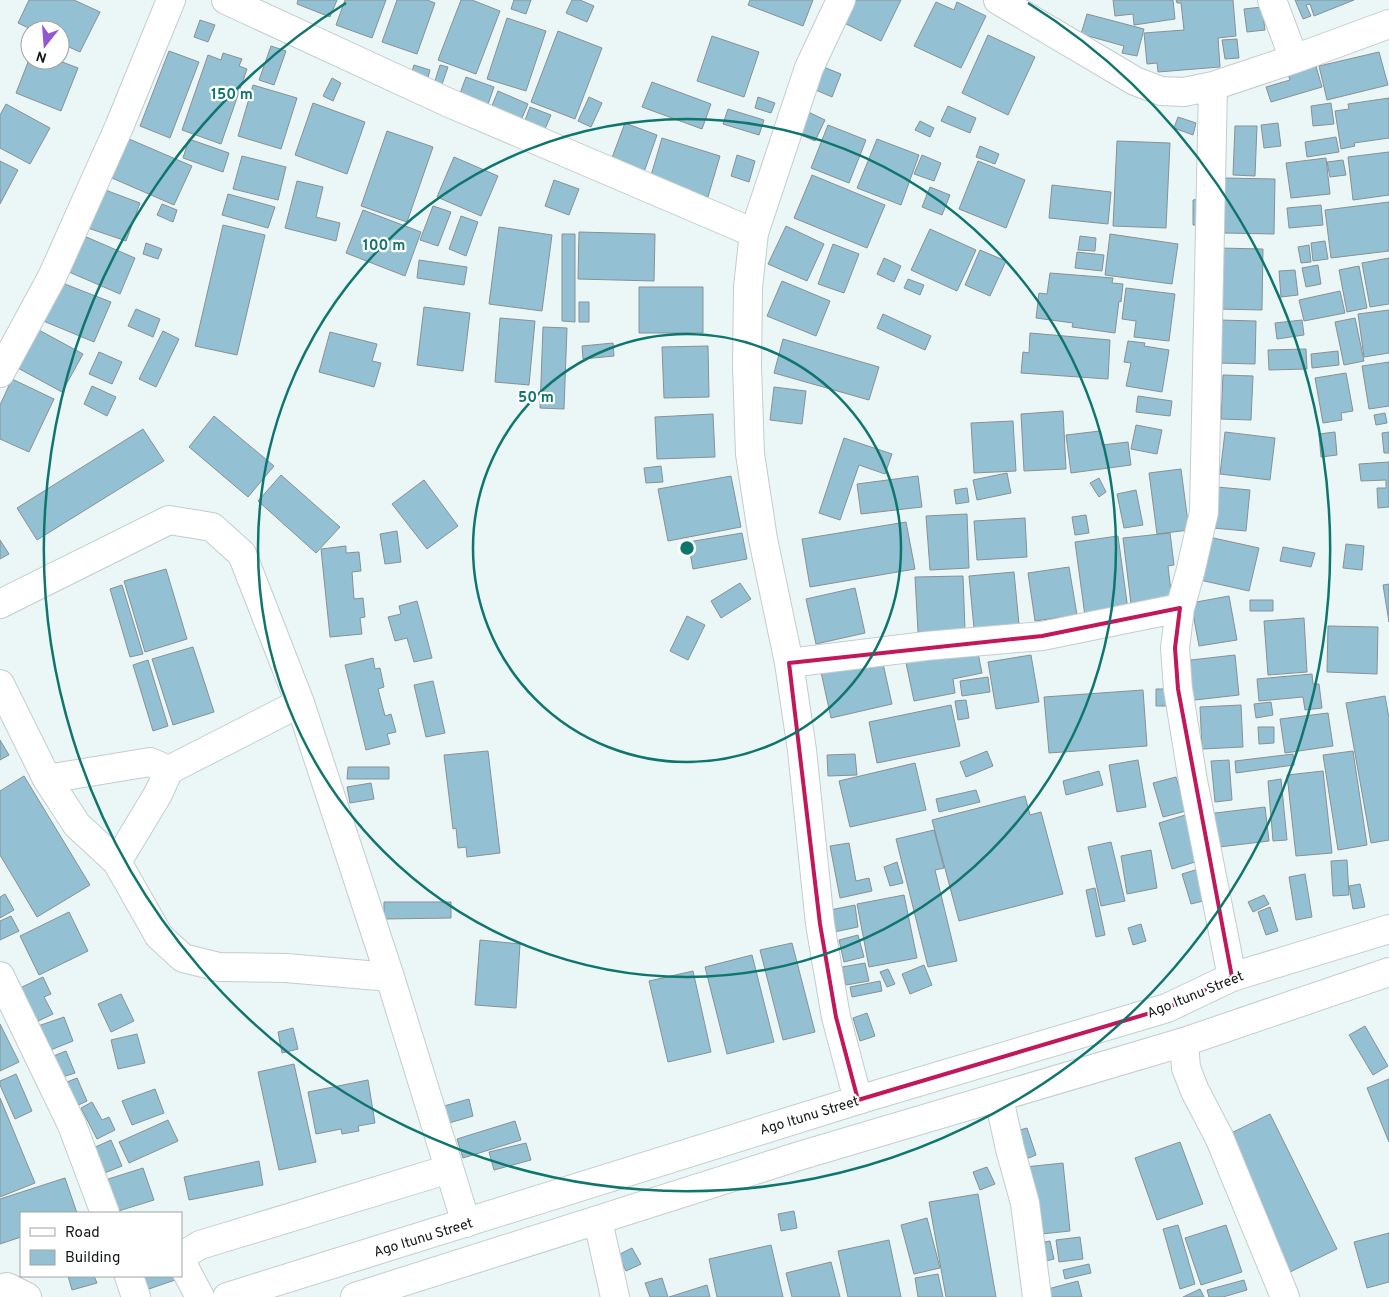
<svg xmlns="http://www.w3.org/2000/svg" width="1389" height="1297" font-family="Overpass,sans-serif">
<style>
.building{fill:#93c0d3;stroke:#889194}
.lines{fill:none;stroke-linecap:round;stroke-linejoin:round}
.minor-casing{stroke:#c3cdce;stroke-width:30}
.major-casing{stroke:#c3cdce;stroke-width:30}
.minor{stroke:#fff;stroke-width:28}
.major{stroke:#fff;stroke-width:28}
.marked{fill:none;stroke:#c2185b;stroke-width:4;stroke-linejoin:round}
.ring{fill:none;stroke:#0f766e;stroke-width:2.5}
.labels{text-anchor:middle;stroke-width:4.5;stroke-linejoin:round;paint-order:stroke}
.street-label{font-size:14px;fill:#141818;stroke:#fff}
.centre{fill:#0f766e;stroke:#fff;stroke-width:2.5}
.ring-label{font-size:15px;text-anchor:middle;font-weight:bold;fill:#0f766e;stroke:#fff;stroke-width:4.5;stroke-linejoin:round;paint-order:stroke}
</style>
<rect width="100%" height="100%" fill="#ebf6f7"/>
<path class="building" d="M29,0H74L100,12L80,52L60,43V30H33L18,23Z
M298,0H337L330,17L297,4Z
M345,0H386L372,38L336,25Z
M397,0H427L435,3L417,54L382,42Z
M461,0H472L500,11L476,74L438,60Z
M514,0H531L526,14L511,9Z
M572,0H580L594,6L587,22L566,13Z
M750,0H813L803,26L748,5Z
M843,0H901L881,41L834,18Z
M1113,0H1173L1175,19L1134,25L1133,14L1115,16Z
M1176,0H1233L1236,36L1218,38L1220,67L1158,72L1157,63L1147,64L1144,33L1184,30L1181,3H1177Z
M1295,0H1354L1314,16L1310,4L1306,5L1311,16L1303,19Z
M936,2L954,10L957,2L986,16L961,68L914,46Z
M1262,7L1265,30L1247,32L1244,9Z
M1087,14L1144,29L1137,56L1122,53L1124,46L1081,34Z
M507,18L546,31L526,91L487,79Z
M200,20L215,25L208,42L194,37Z
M558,31L602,48L575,119L531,102Z
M988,35L1035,57L1008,115L962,93Z
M712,36L759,52L744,97L697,81Z
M1237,39L1239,58L1225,59L1222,40Z
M271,46L286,51L274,85L259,80Z
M169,51L199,62L170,138L140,126Z
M1379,52L1388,85L1327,100L1319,66Z
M223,53L242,59L239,66L247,69L221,144L182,130L208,55L221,60Z
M30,57V60H57L78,68L61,111L16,93Z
M414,65L430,70L426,85L409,80Z
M440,65L448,67L440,90L433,87Z
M821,66L841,74L832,97L811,88Z
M1316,66L1322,87L1271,102L1266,87L1290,80L1288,74Z
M466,77L494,87L486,110L458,99Z
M332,78L341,83L333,101L323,96Z
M652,82L711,104L702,129L642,107Z
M253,85L297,98L281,149L238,136Z
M498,91L528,104L519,125L489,113Z
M589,97L602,103L591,127L578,121Z
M758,97L775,103L771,113L755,108Z
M1389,98V138L1354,143L1355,146L1341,149L1335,111L1349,109L1348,104Z
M313,103L365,122L347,174L295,155Z
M1331,103L1334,124L1313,126L1311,106Z
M6,104L50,128L30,164L0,148V115Z
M948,106L976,118L970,133L941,121Z
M530,107L551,115L542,136L522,128Z
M728,109L764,120L759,135L723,124Z
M804,110L825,120L815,141L794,132Z
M1178,117L1196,123L1193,135L1174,128Z
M920,121L934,128L930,137L915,130Z
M625,123L657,135L643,175L610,163Z
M1278,123L1281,146L1264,148L1261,125Z
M828,125L866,140L849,183L811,168Z
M1235,126H1257L1255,176L1233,175Z
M387,131L433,147L407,222L361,206Z
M1336,137L1339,152L1307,157L1305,142Z
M662,138L720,156L708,197L650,179Z
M129,139L192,166L174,205L112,178Z
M189,139L229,153L223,172L183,158Z
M877,139L919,155L901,205L857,188Z
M1117,141L1170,143L1166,228L1113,226Z
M980,146L999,154L995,164L976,157Z
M1389,152V195L1353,200L1348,157Z
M737,155L755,161L749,182L731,176Z
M922,155L941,163L934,181L914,174Z
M242,156L286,167L278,200L233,189Z
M454,157L498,176L481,216L437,197Z
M1326,158L1330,194L1291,198L1286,163Z
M1343,160L1346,175L1330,177L1327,162Z
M0,161L18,170L0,204Z
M978,161L1025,180L1006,228L959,209Z
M812,175L885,205L867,248L794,218Z
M1225,178L1275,179L1274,234L1224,233Z
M554,180L579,189L569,215L545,206Z
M297,181L323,187L316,217L340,223L336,241L285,228Z
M1052,185L1111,192L1108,224L1049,218Z
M930,187L950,195L942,215L922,207Z
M100,188L140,203L126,241L85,227Z
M228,194L275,207L268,228L222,215Z
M1200,199V225H1193V200Z
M1389,202V251L1331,258L1325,210Z
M162,204L177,210L173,222L157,215Z
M1321,205L1323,225L1289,228L1287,208Z
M433,206L451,212L438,246L420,240Z
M363,210L421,232L405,276L346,253Z
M461,216L478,222L466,256L449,249Z
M223,225L265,235L237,355L195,346Z
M786,226L824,244L807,281L768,264Z
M499,227L552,235L542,311L489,304Z
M930,229L976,250L957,291L911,270Z
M579,232L655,234L654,281L578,279Z
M562,234H575V322L562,321Z
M1110,234L1178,244L1172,284L1105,275Z
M84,236L135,258L120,294L69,272Z
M1080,236L1096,238L1095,251L1078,250Z
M1325,241L1328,259L1313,261L1311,243Z
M146,243L162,249L158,259L143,254Z
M833,244L859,254L844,293L818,284Z
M1309,245L1311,262L1301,263L1298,247Z
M1219,248L1263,249L1262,310L1218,309Z
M980,250L1006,261L990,296L965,285Z
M1077,252L1104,255L1102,271L1075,268Z
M884,258L901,266L894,282L877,274Z
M1389,258V304L1370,307L1362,263Z
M419,260L467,267L464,285L417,278Z
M1318,265L1321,284L1306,287L1302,268Z
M1359,266L1367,308L1347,312L1339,270Z
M1295,270L1298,295L1281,297L1279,271Z
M1050,273L1113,278L1112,283L1123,284L1121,302L1119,301L1115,333L1072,327L1073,323L1036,318L1039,293L1047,294Z
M908,279L924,285L920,295L904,288Z
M57,281L111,302L94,342L41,320Z
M782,281L830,301L816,336L767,316Z
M639,287H703V333H639Z
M1126,288L1175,294L1169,341L1134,337L1136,321L1122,319Z
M1340,291L1345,313L1304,321L1299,300Z
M579,302H589V322H579Z
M424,307L470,313L463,371L417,365Z
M136,309L160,319L153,337L128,326Z
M1389,310V353L1364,357L1358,314Z
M883,314L931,336L925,350L877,328Z
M500,318L535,321L529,385L495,382Z
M1355,318L1364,361L1344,365L1335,322Z
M1219,320L1256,321L1255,364L1218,363Z
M1302,320L1304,335L1277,339L1275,323Z
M543,327L567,328L564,409L540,408Z
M37,329L83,354L62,392L16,367Z
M163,331L179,339L156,387L139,379Z
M330,332L377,344L372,361L381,363L374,387L319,372Z
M1030,333L1110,340L1108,379L1021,373L1023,352L1029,353Z
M783,339L879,367L869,400L774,373Z
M1128,341L1145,343L1144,346L1169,350L1162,392L1126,386L1131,363L1124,362Z
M613,343L614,356L583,359L582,346Z
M708,346L709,397L664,398L662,347Z
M1306,349L1307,369L1269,370L1268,350Z
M1338,351L1339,365L1312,368L1311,354Z
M99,352L122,362L112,384L89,374Z
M1389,362V406L1369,409L1362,366Z
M1346,373L1353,411L1341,413L1342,420L1323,423L1315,378Z
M1223,375L1253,376L1251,420L1221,419Z
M12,379L54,399L29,452L0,439V405Z
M92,386L116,397L107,416L84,404Z
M774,387L806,391L802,424L770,420Z
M1138,396L1172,401L1170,416L1136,412Z
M1063,411L1066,469L1024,471L1021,414Z
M1385,413L1387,423L1376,425L1374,415Z
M713,414L715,457L657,459L655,417Z
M214,416L274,466L248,497L189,447Z
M1013,421L1016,471L974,473L971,423Z
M1136,425L1162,430L1157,454L1131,449Z
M143,429L164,461L37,540L17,508Z
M1100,431L1102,445L1128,442L1131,465L1071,473L1066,435Z
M1225,432L1275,438L1270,480L1220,474Z
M1335,432L1337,455L1321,457L1319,434Z
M1389,432V453H1384L1382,433Z
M844,438L892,454L885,474L859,465L840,520L819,513Z
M1389,462V507L1378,508L1377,488H1386V480L1361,481L1359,464Z
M661,466L663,482L646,483L644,468Z
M1181,469L1189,530L1157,534L1149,473Z
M1007,473L1011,493L977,500L973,480Z
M281,475L340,527L316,553L258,501Z
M731,476L741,527L668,541L658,489Z
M918,476L922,507L861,514L857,484Z
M1099,478L1106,492L1099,497L1090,483Z
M424,480L458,526L427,549L392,504Z
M1217,487L1250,490L1246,531L1213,528Z
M967,488L969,502L956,504L954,490Z
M1136,490L1143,525L1124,528L1117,494Z
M967,514L969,568L930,570L926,516Z
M1086,515L1089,533L1075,535L1072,517Z
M1025,518L1027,557L977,560L974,521Z
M906,522L915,569L810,587L802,539Z
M397,531L401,562L385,564L380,534Z
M742,533L747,559L693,569L688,542Z
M1170,533L1174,565L1168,566L1172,600L1131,604L1123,538Z
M1118,536L1128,610L1085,616L1075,542Z
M1209,537L1259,548L1249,591L1200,580Z
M0,540L9,554L0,559Z
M1346,544L1364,546L1362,570L1343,568Z
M346,546V553L359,552L361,571L352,572L354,599L363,598L365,617L360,618L362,634L330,637L321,549Z
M1283,547L1315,553L1311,567L1280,561Z
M1069,567L1077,615L1035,621L1028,573Z
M166,569L187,639L145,652L124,581Z
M1014,572L1019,624L974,628L969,576Z
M963,576L965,630L918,632L915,577Z
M740,583L751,599L721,618L711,601Z
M1389,584V622L1383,585Z
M122,585L143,654L130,657L110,589Z
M855,588L865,633L816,644L806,599Z
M1229,596L1237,640L1199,646L1191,603Z
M1250,600H1273V611H1250Z
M417,601L432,658L414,662L407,638L395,641L388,617L401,614L399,606Z
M687,616L705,625L688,660L670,651Z
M1304,618L1307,672L1268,675L1264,621Z
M1328,626L1378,627L1377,674L1327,672Z
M193,647L214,712L173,725L152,659Z
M977,648L982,673L953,679L955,693L914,701L906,663Z
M1031,655L1039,702L996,709L988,662Z
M1235,655L1239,695L1186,701L1182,661Z
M373,658L375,669L380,668L384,687L378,689L385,716L391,714L396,732L387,734L390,744L366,750L345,665Z
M882,659L892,704L831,718L821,672Z
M148,660L168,726L153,731L133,665Z
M1312,674L1313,684H1319L1322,708L1305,710L1303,697L1259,701L1257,679Z
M988,677L990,692L962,696L960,681Z
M433,681L445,733L426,737L414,685Z
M1156,689H1173L1174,706H1156Z
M1143,690L1147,746L1049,753L1044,697Z
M1385,696L1389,718V840L1371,843L1346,703Z
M966,700L969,718L958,720L955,701Z
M1271,702L1273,715L1256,718L1254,704Z
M951,705L960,746L877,763L869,722Z
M1241,705L1243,747L1202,749L1200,707Z
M1328,713L1333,746L1285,753L1280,719Z
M1258,727H1274V743L1259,744Z
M0,740L9,755L0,760Z
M488,751L500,853L467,857L466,847L458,848L456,828L453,829L444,755Z
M987,751L993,766L966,777L960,762Z
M1353,751L1367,845L1338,850L1323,755Z
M855,754L857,775L828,776L827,755Z
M1293,754L1294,765L1236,773L1235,761Z
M1138,760L1146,807L1117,812L1109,765Z
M1229,760L1232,800L1215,802L1211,761Z
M915,763L926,810L850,827L839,781Z
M348,767H389V779H347Z
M1099,771L1103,785L1066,795L1063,781Z
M1323,771L1332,853L1296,856L1287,775Z
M24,776L90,885L37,917L0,855V791Z
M1176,777L1186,811L1163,817L1153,783Z
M1281,779L1287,840L1273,841L1268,781Z
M371,783L374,799L350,803L347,787Z
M976,790L980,802L939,812L936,799Z
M1025,796L1030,815L1041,812L1063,894L959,921L932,820Z
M1265,807L1269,841L1211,848L1207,814Z
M1192,813L1205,859L1172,869L1159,823Z
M934,830L944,868L935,870L957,961L928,967L896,839Z
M1111,842L1125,901L1101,906L1088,847Z
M849,843L856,881L869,878L872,891L840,898L830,846Z
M1151,850L1157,888L1127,894L1121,856Z
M1347,860L1349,895L1333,896L1331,861Z
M897,862L903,883L890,886L884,867Z
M1202,868L1211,899L1191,904L1182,874Z
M1305,874L1312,917L1296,920L1289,877Z
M1360,884L1365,907L1353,909L1349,886Z
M1095,888L1105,935L1096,937L1086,890Z
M5,894L14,910L0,918V897Z
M904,895L917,958L869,967L857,904Z
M1264,895L1269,904L1253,912L1248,902Z
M384,902H451V918L384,919Z
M855,905L858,927L834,932L830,910Z
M1270,907L1278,931L1266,935L1258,912Z
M69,912L88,951L39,975L20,936Z
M11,916L19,931L0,940V921Z
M1141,924L1146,941L1133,945L1128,928Z
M858,935L864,957L844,962L839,940Z
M480,940L520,944L516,1008L475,1005Z
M792,943L815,1032L783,1040L760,950Z
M752,955L774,1042L727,1054L705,967Z
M865,963L869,981L846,985L842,967Z
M924,965L932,985L910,994L902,974Z
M888,969L895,984L887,987L880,972Z
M693,971L711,1052L668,1062L649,981Z
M43,977L51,994L44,997L53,1014L32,1024L16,990Z
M880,981L882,991L852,997L850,987Z
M121,994L134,1021L111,1032L98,1004Z
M867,1013L875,1036L860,1041L853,1018Z
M64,1017L73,1041L48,1051L38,1026Z
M0,1024L19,1062L0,1071Z
M1365,1026L1388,1066L1373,1075L1349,1035Z
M293,1028L298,1049L282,1053L278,1032Z
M137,1034L145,1063L118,1069L111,1040Z
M66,1051L75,1073L59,1078L51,1057Z
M294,1064L316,1162L279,1170L258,1072Z
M16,1074L32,1111L15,1119L0,1085V1081Z
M77,1078L87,1101L72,1108L62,1084Z
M1389,1079V1142L1367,1088Z
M368,1080L375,1123L358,1126L359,1131L342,1134L341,1129L316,1134L308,1092Z
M155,1089L164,1113L132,1125L122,1101Z
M0,1098L35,1183L0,1197Z
M469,1099L473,1116L449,1123L444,1106Z
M92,1102L102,1120L109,1117L115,1130L97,1139L81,1108Z
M1270,1114L1337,1249L1284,1275L1217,1140Z
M168,1120L178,1141L129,1163L119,1142Z
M515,1121L521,1140L463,1158L457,1139Z
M1027,1128L1036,1155L1026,1159L1016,1131Z
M111,1140L122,1166L102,1174L91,1149Z
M1180,1142L1203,1204L1157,1220L1135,1158Z
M526,1143L531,1160L494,1170L489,1152Z
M259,1161L263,1185L189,1200L184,1177Z
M1063,1163L1070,1231L1032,1235L1025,1167Z
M987,1167L995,1184L980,1190L973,1172Z
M143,1168L154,1200L112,1213L102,1181Z
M65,1178L77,1213H21V1237L0,1244V1199Z
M978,1194L996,1297H946L929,1202Z
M794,1211L797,1228L781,1231L778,1214Z
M927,1218L940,1268L914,1274L901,1225Z
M1178,1225L1195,1284L1180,1289L1163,1229Z
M1226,1225L1242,1272L1201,1285L1185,1238Z
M1389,1233V1282L1367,1288L1354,1242Z
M1080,1237L1083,1259L1059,1262L1056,1240Z
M889,1240L901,1297H848L838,1251Z
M1050,1241L1054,1259L1038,1263L1034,1244Z
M771,1245L783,1297H717L709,1259Z
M632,1248L641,1264L626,1271L618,1255Z
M831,1262L840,1297H792L786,1273Z
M1089,1264L1091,1273L1065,1279L1063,1270Z
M938,1274L943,1297H918L915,1278Z
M68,1276H94L97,1283L72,1290Z
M138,1276H173L175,1280L143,1291Z
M662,1278L668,1297H650L645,1283Z
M1244,1280L1247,1290L1223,1297H1209L1207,1290Z
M1078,1281L1082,1297H1046L1044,1290Z
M707,1285L710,1297H669Z
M1200,1289L1204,1297H1183Z"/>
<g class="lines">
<defs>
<path id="minor" d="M226,0L447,102L754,233
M841,0L809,68L754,233L748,287L747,366L750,454L763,539L789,663L802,750L820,924L836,1017L858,1100
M998,0L1135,81L1161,91L1184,92L1213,86L1294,59L1389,24
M1272,0L1294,59
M1213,86L1204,512L1190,573L1180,608L1175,648L1178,689L1193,781L1232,977
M0,373L52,277L119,127L171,0
M0,604L169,520L212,527L242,554L300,703L390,977L466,1223
M789,663L926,646L1042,636L1180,608
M0,684L47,779L77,825L117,862L159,936L183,958L219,967L286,968L390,977
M47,779L150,762L169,770
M117,862L158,794L169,770L300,703
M0,976L72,1125L105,1213
M1184,1042L1186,1068L1195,1091L1219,1137L1285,1297
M999,1098L1010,1149L1025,1203L1037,1297
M598,1221L615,1297
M129,1276L136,1297
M0,1289L7,1287L27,1297
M200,1297L183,1265L185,1254L200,1245L449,1169"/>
<path id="major" d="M227,1297L858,1100L1167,1008L1232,977L1389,929
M355,1297L799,1156L1184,1042L1389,972"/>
</defs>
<use href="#minor" class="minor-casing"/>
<use href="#major" class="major-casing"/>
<use href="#minor" class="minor"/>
<use href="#major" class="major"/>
</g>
<path class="marked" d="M1180,608L1175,648L1178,689L1232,977L1167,1008L858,1100L836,1017L820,924L789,663L1042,636Z"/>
<g class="ring">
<circle cx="687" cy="548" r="214"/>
<circle cx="687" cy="548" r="429"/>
<path d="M1028 3A643 643 0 1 1 346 3"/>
</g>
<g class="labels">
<g class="street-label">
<text transform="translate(1195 994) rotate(-22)" y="5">Ago Itunu Street</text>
<text transform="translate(809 1115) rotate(-17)" y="5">Ago Itunu Street</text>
<text transform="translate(423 1237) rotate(-17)" y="5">Ago Itunu Street</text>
</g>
</g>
<circle cx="687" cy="548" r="8" class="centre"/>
<g class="ring-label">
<text x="232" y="99">150 m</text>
<text x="384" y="250">100 m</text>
<text x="536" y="402">50 m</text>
</g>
<rect x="20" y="1212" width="162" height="65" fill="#ffffff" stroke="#a1a3a3"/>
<rect x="30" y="1228" width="25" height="8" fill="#ffffff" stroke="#a1a3a3"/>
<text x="65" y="1237" font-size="15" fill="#141818">Road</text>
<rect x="30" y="1250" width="25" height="15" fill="#93c0d3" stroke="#a1a3a3"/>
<text x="65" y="1262" font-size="15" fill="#141818">Building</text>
<g transform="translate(45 45) rotate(197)"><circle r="24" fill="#ffffff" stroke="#a1a3a3"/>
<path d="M0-4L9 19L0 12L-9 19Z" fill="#9357ce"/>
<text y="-8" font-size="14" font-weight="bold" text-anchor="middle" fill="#141818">N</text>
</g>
</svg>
